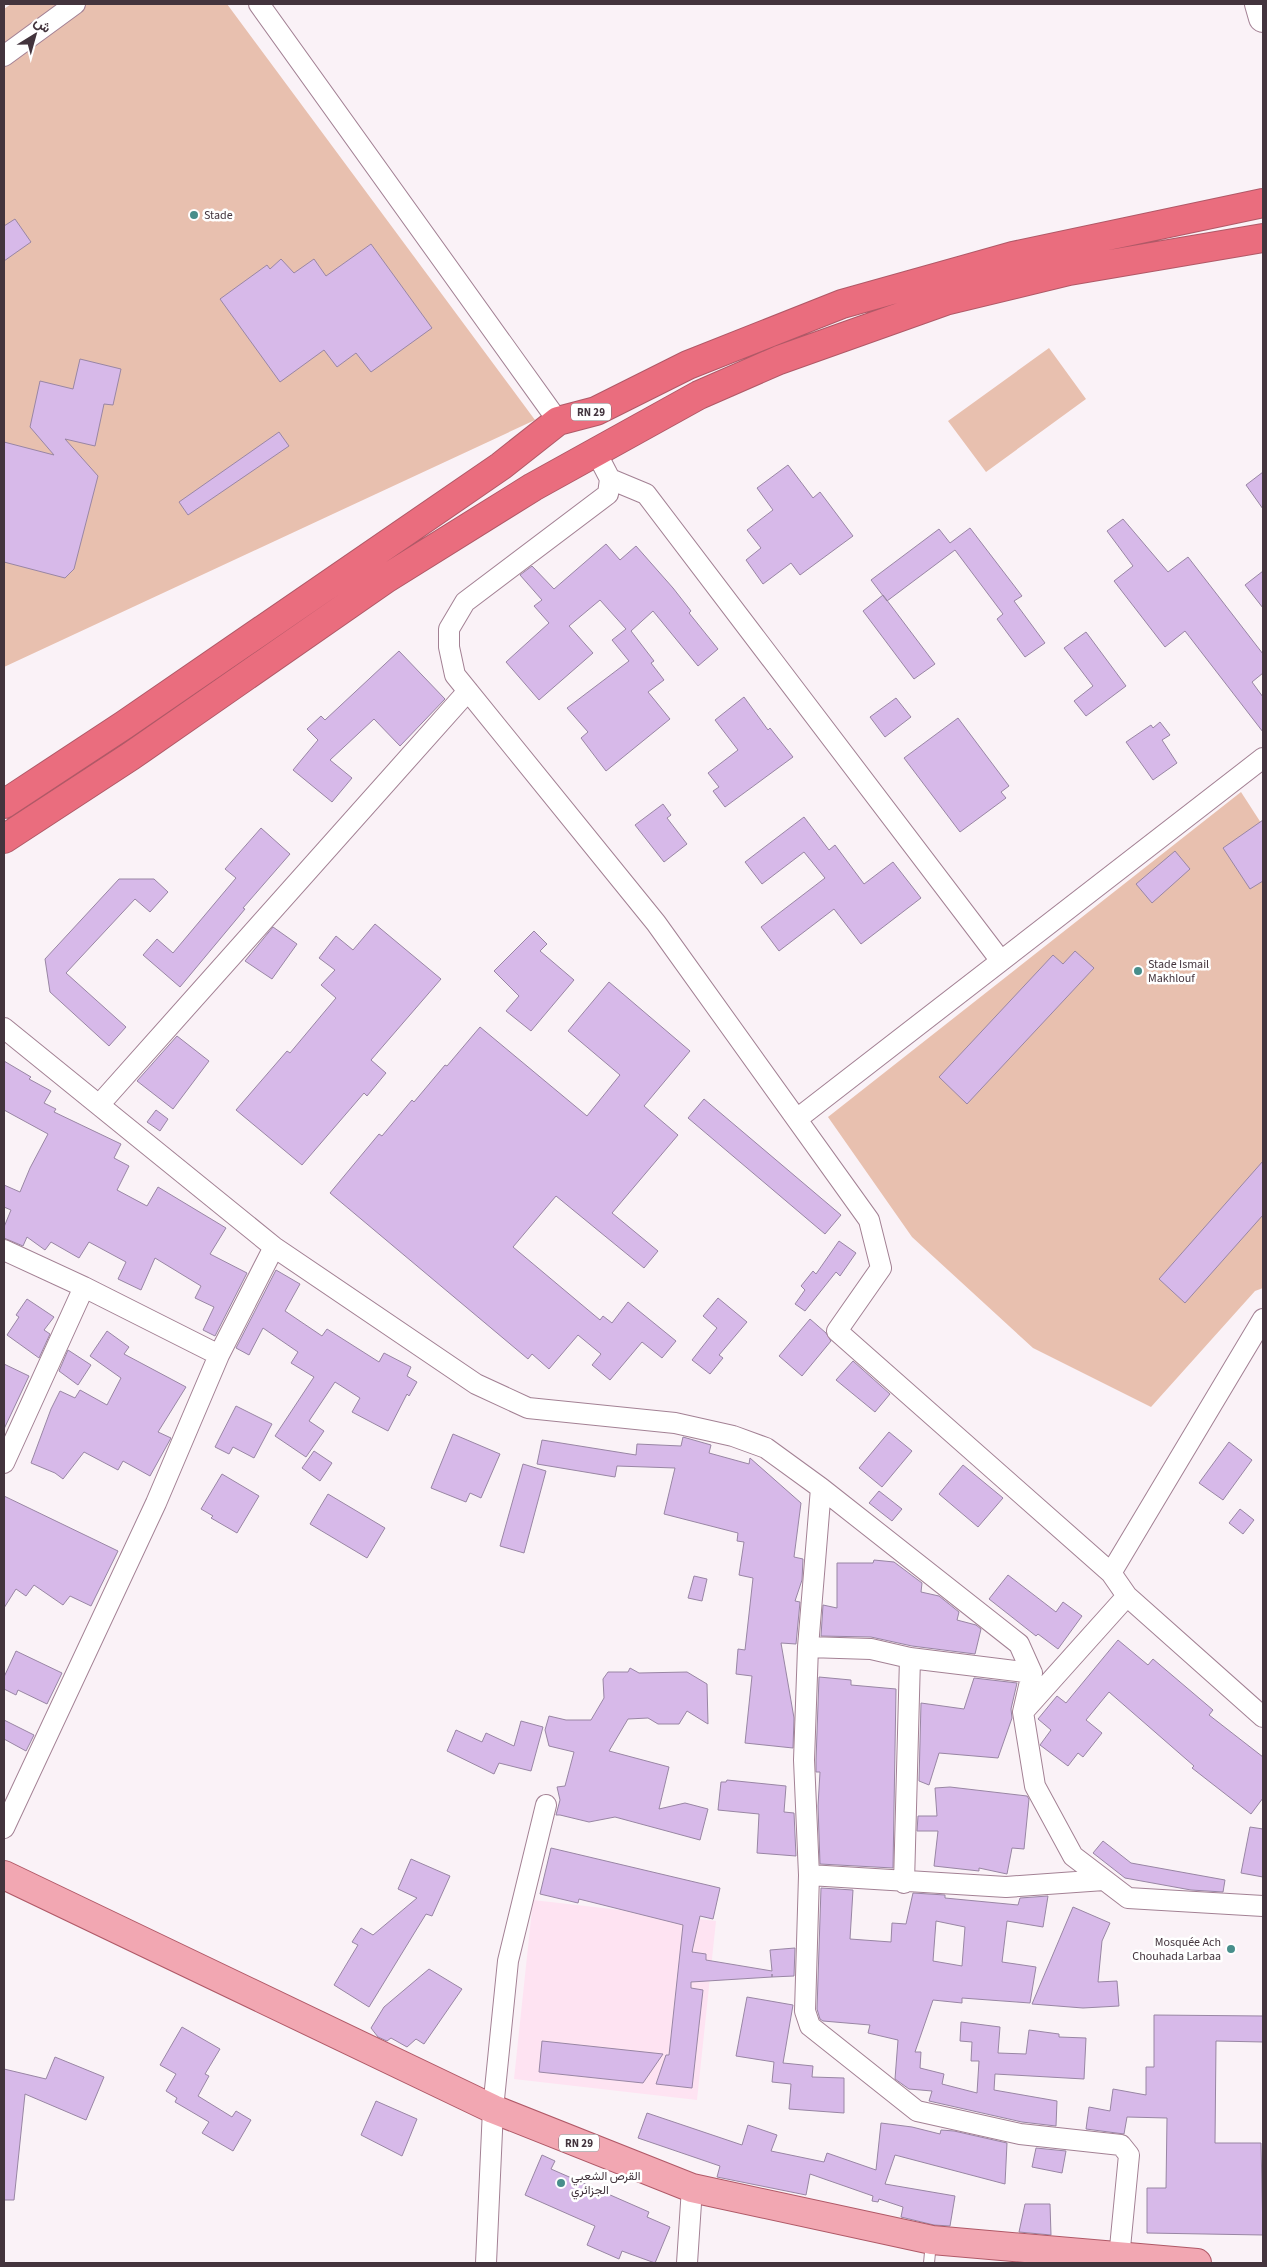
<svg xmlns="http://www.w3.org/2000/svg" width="1267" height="2267" font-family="'Source Sans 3',Vazirmatn,sans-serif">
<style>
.built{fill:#fee3f2}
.green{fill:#e8c0af}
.building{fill:#d7b9e9;stroke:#9986a4;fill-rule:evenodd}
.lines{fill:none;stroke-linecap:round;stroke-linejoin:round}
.lane-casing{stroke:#a38194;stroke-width:12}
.street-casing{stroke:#a38194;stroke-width:22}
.secondary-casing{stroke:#a38194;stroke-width:30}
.primary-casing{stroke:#b05967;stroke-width:30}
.highway-casing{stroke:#b05967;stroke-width:30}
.lane{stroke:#fff;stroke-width:10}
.street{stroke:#fff;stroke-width:20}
.secondary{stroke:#fff;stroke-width:28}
.primary{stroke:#f2a7b2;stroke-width:28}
.highway{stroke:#ea6d7e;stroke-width:28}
.poi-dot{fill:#478e8b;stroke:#fff;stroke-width:2}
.labels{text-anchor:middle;stroke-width:5;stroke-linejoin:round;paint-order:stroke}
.shield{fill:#fff;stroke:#7b7177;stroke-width:1}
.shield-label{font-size:11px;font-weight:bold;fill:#43343d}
.poi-label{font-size:12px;fill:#43343d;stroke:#fff;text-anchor:start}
</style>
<rect width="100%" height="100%" fill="#faf2f7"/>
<path class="built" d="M533,1900L716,1921L697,2100L514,2079Z"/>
<path class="green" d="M11,4H227L535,420L4,667V9Z
M1049,348L1086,399L986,472L948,421Z
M1241,792L1263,826V1288L1255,1291L1151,1407L1033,1348L912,1237L828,1117Z"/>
<path class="building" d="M15,219L31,242L4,261V226Z
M371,244L432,328L371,372L356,353L337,367L324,350L280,382L220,299L267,265L270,269L281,259L294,273L314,259L326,276Z
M80,359L121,369L113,405L104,404L95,446L65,439L98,476L74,569L65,578L4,562V442L54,455L30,427L40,381L73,389Z
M279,432L289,446L188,515L179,502Z
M788,465L813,498L820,492L853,536L800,575L791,563L763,584L746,560L761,548L747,530L773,510L757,488Z
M1263,472V509L1246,485Z
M1123,519L1168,572L1188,557L1263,654V673L1252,682L1263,697V732L1185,631L1165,647L1114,581L1133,566L1107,531Z
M970,528L1022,596L1014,601L1045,643L1025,657L997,619L1003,614L955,550L887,601L871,580L939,529L950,543Z
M606,544L620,560L636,546L673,588L691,611L689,613L718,649L698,666L653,611L631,631L654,661L651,663L664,680L648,692L670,719L606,771L581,738L588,732L567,708L629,661L612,640L626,629L600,600L569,626L593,653L539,700L506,662L549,623L534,606L542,600L520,575L532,566L554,589Z
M1263,571V608L1245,585Z
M883,595L935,664L914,679L863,611Z
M1086,632L1126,686L1086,716L1074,701L1093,686L1064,648Z
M399,651L445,699L400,746L374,719L330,760L352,778L332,802L293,770L318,740L307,729L321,716L325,720Z
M744,697L768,730L770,728L793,757L725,807L713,791L719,787L708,773L738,750L715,720Z
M896,698L911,717L885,737L870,717Z
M958,718L1009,786L1001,792L1006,798L960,832L904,758Z
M1160,722L1170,735L1162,740L1177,763L1153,780L1126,742L1151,725L1153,728Z
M663,804L671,815L667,818L687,844L664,862L635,825Z
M804,817L829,850L835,845L864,884L893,862L921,898L861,944L834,909L779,951L761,927L825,878L804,852L762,884L745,862Z
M1263,820V881L1250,889L1223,848Z
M261,828L290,854L243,908L245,909L180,987L143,955L157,939L173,953L236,878L225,869Z
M1175,851L1190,869L1152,903L1136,884Z
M119,879H154L168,892L150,912L135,899L66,973L126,1027L109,1046L50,992L45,959Z
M375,924L441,979L371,1060L386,1073L367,1096L364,1093L302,1165L236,1110L287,1051L290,1053L336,998L321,985L335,970L319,958L336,936L353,950Z
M273,927L297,944L272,979L245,961Z
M534,931L547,944L540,951L574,980L531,1031L506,1011L519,996L494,971Z
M1075,951L1094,968L967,1104L939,1077L1053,955L1063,964Z
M609,982L690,1051L644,1106L678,1135L612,1213L658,1251L644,1268L556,1196L513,1247L600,1320L603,1316L612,1323L628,1302L676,1341L662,1358L642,1342L610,1380L592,1365L601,1354L578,1335L549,1369L532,1354L528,1359L330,1193L379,1134L382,1136L412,1100L414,1102L445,1065L447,1066L480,1027L587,1116L620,1075L568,1031Z
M177,1036L209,1061L173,1109L137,1081Z
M4,1061L31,1077L29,1079L51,1091L44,1103L56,1109L54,1112L121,1144L114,1158L129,1166L117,1190L147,1206L158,1187L226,1228L210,1254L247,1273L215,1336L203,1330L214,1307L195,1298L201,1286L155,1258L141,1290L118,1279L126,1262L89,1242L79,1258L51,1242L45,1250L27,1237L23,1246L4,1238V1227L11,1210L4,1207V1185L20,1192L30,1168L48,1134L4,1110Z
M704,1099L841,1215L825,1234L688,1118Z
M156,1110L168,1119L160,1131L147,1122Z
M1263,1161V1215L1185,1303L1159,1279Z
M839,1241L856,1253L840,1276L836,1272L805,1311L795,1304L805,1290L801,1286L813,1271L816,1274Z
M276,1270L300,1284L285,1311L322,1336L327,1329L379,1362L384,1353L411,1367L407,1376L417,1382L409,1396L407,1394L388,1431L352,1412L360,1398L335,1382L309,1421L324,1431L306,1457L275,1436L314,1377L291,1363L298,1352L263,1328L249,1355L236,1348Z
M718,1298L747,1322L719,1355L723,1358L710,1374L692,1360L717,1328L703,1316Z
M27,1299L54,1317L44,1330L50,1334L39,1358L7,1335L19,1317L16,1315Z
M810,1319L826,1333L831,1341L802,1376L779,1356Z
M107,1331L129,1347L124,1354L186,1387L158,1432L171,1438L150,1476L123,1461L118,1470L84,1452L63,1479L55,1473L31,1463L51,1409L60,1391L75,1398L80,1390L107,1405L121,1378L90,1356Z
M68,1350L91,1365L78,1385L59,1371Z
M853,1361L890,1394L875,1412L836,1380Z
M4,1364L29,1376L4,1429Z
M236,1406L272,1424L254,1458L233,1447L229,1454L215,1447Z
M889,1432L912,1451L882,1487L859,1468Z
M453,1434L500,1454L481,1498L470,1493L466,1502L431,1488Z
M683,1437L711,1445L709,1453L749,1464L750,1458L801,1503L794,1557L803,1559L802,1580L795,1601L800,1602L796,1644L781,1643L794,1718L793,1748L745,1743L752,1676L736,1674L738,1649L745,1650L753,1578L739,1575L744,1542L737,1541L738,1533L664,1514L675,1468L617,1466L615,1477L537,1464L542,1440L636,1455L637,1444L681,1446Z
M1229,1442L1252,1460L1223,1500L1199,1483Z
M314,1451L332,1463L320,1481L302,1468Z
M523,1464L546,1471L524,1553L500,1546Z
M963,1465L1003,1498L978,1527L939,1494Z
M222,1474L259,1496L237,1533L211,1518L213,1516L201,1509Z
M879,1491L902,1509L892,1521L869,1503Z
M328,1494L385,1528L367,1558L310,1524Z
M4,1496L118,1551L91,1606L70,1596L63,1605L34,1585L26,1596L16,1589L4,1608Z
M1240,1509L1254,1520L1243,1534L1229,1523Z
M874,1560L894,1562L922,1583L921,1592L939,1596L959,1612L957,1620L976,1625L981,1629L975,1654L912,1646L871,1637L821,1636L823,1605L837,1608V1563H873Z
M1008,1575L1056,1612L1063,1602L1082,1616L1058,1649L1038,1634L1036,1636L989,1599Z
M694,1576L707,1579L702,1601L688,1598Z
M1118,1640L1148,1665L1153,1659L1213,1710L1209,1715L1263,1757V1798L1251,1814L1192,1768L1194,1766L1109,1692L1086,1720L1102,1733L1083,1757L1078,1753L1068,1766L1040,1745L1051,1730L1038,1719L1057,1696L1066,1703Z
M16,1651L62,1673L47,1704L18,1690L16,1695L4,1689V1677Z
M630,1668L639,1673L687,1672L707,1684L708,1724L687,1711L679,1724H658L648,1718L628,1719L609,1751L669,1767L659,1809L685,1803L708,1809L700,1840L615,1817L589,1822L560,1815H556L560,1800L557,1787L565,1786L574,1752L549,1746L545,1730L549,1716L566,1720H591L604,1698L603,1679L608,1672H628Z
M819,1677L851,1680V1685L896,1689L893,1868L820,1864L818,1806L820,1772H816V1760Z
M974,1678L1017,1683L1011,1709L1012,1718L998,1758L939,1753L929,1785L919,1781L921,1703L964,1709Z
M4,1720L34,1735L26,1751L4,1739Z
M521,1721L543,1727L531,1771L499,1763L494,1774L447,1751L456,1730L482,1742L486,1733L514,1746Z
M727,1780L786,1786L784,1812L794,1813L796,1856L757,1853L759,1814L718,1810L721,1782H726Z
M950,1787L1027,1796L1029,1799L1024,1849L1012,1848L1007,1874L979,1868V1871L934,1866L938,1831H917L918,1816H937L935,1788Z
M1250,1827L1263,1829V1877L1241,1873Z
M1103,1841L1131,1863L1225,1880L1223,1892L1191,1890L1125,1878L1093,1853Z
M551,1848L720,1888L713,1919L700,1916L693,1947L692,1952L706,1954V1960L772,1971L770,1950L795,1948L794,1976L772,1977V1974V1977L691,1982V1988L703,1990L692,2088L656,2084L666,2055H669L683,1925L579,1899L578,1903L540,1894Z
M411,1859L450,1876L432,1916L426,1914L369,2007L334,1985L358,1945L352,1942L361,1928L373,1935L417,1898L398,1889Z
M821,1888L853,1890L850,1939L891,1942L892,1923L906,1924L913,1893L945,1895V1898L1018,1905L1020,1898L1048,1896L1043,1927L1007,1921L1002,1962L1036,1967L1030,2003L962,1998V2003L933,2000L915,2052H921L920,2068L944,2074L942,2084L977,2093L979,2061H971L972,2042L960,2041L961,2022L1000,2027L998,2053L1026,2054L1029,2030L1059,2034V2037L1086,2038L1084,2079L995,2074L994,2090L1057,2101L1056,2126L1022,2122L929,2101L932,2091L909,2089L895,2079L898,2040L868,2033L870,2025L823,2021L820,2019L817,2009ZM936,1921L965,1927L962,1966L933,1961Z
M1073,1907L1110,1923L1102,1941L1098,1982L1117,1981L1119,2006L1083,2008L1032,2004Z
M429,1969L462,1989L424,2044L416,2039L407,2047L391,2038L387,2041L378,2037L371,2028L384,2007Z
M747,1997L793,2005L783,2063L813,2066L812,2077L844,2078V2113L789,2109L791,2084L772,2082L774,2062L736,2056Z
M1154,2015L1263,2016V2042L1216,2041L1215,2143H1261L1263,2235L1147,2233V2188H1166L1167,2118L1127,2117L1124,2134L1086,2129L1089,2107L1110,2111L1113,2089L1146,2095V2067H1154Z
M182,2027L220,2049L205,2074L209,2076L198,2096L232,2117L236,2111L251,2120L233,2151L202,2133L209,2122L175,2102L177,2098L166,2091L176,2074L160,2065Z
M542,2041L663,2054L643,2083L539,2072Z
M55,2057L104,2077L86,2120L25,2094L14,2200H4V2069L46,2079Z
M376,2101L417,2119L402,2156L361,2135Z
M647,2113L742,2145L748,2125L777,2135L771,2151L824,2162L827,2153L876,2170L881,2123L912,2127L940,2134L941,2130L954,2131L1007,2143L1005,2184L895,2155L885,2184L955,2196L950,2226L934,2225L901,2217L903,2207L879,2199L878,2202L872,2201L873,2196L810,2174L806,2195L717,2177L720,2166L638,2138Z
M1036,2148L1066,2151L1062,2173L1032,2167Z
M542,2155L555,2161L551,2169L649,2212L647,2217L670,2227L655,2263L622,2251L619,2259L587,2245L595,2226L525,2195Z
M1025,2204H1050L1051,2235L1019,2232Z"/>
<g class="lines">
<defs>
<path id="lane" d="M929,2263L931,2242"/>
<path id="street" d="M259,4L558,421
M4,56L75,4
M596,452L610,479L608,494L465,602L449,629V647L455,675L656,923L869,1220L881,1268L837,1331L1111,1573L1127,1596L1023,1712
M610,479L646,494L1001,961
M4,1028L274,1247L476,1384L528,1408L675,1423L733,1436L766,1448L821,1488L1019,1644L1032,1673L1023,1712L1035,1786L1073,1856L1128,1898L1263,1906
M99,1105L468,691
M797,1119L1263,758
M4,1250L84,1287L4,1463
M84,1287L219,1355
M821,1488L808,1647L804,1760L809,1875L805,2011L810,2026L917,2111L1020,2134L1121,2145L1129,2155L1119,2258
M1111,1573L1263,1319
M1127,1596L1263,1717
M808,1647L871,1649L910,1658L1032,1673
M4,1828L156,1503L219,1355L274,1247
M809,1875L1006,1887L1104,1880
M904,1883L910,1658
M486,2263L493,2109L508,1961L546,1805
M687,2263L692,2188"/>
<path id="secondary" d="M1259,4L1263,18"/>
<path id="primary" d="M4,1875L493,2109L692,2188L932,2240L1197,2263"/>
<path id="highway" d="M4,804L124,725L501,466L558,421L596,411L688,365L842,304L1013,256L1263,203
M4,839L131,756L387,578L533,487L699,395L779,360L945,301L1069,271L1263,238"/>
</defs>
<use href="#lane" class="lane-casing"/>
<use href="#street" class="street-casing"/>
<use href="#secondary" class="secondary-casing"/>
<use href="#primary" class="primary-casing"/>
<use href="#highway" class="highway-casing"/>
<use href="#lane" class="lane"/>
<use href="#street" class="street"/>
<use href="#secondary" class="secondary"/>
<use href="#primary" class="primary"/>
<use href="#highway" class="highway"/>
</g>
<g class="poi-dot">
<circle cx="194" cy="215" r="5"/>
<circle cx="1138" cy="971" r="5"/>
<circle cx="1231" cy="1949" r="5"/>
<circle cx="561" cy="2183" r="5"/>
</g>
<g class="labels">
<g class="shield">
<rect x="571" y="403.5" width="40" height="17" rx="4"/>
<rect x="559" y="2134.5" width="40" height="17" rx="4"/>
</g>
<g class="shield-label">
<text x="591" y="416">RN 29</text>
<text x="579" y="2147">RN 29</text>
</g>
<g class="poi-label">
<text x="204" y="219">Stade</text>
<text x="1148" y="968">Stade Ismail<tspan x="1148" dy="14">Makhlouf</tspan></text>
<text x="1221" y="1946" text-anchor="end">Mosquée Ach<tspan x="1221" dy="14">Chouhada Larbaa</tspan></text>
<text x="571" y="2180">القرص الشعبي<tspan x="571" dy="14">الجزائري</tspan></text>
</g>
</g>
<rect width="1267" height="2267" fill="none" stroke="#43343d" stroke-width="10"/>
<g transform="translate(35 35) rotate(37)" stroke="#ffffff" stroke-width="4" paint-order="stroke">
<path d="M0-4L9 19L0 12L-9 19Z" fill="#43343d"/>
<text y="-8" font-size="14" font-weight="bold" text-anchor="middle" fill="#43343d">ش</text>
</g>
</svg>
